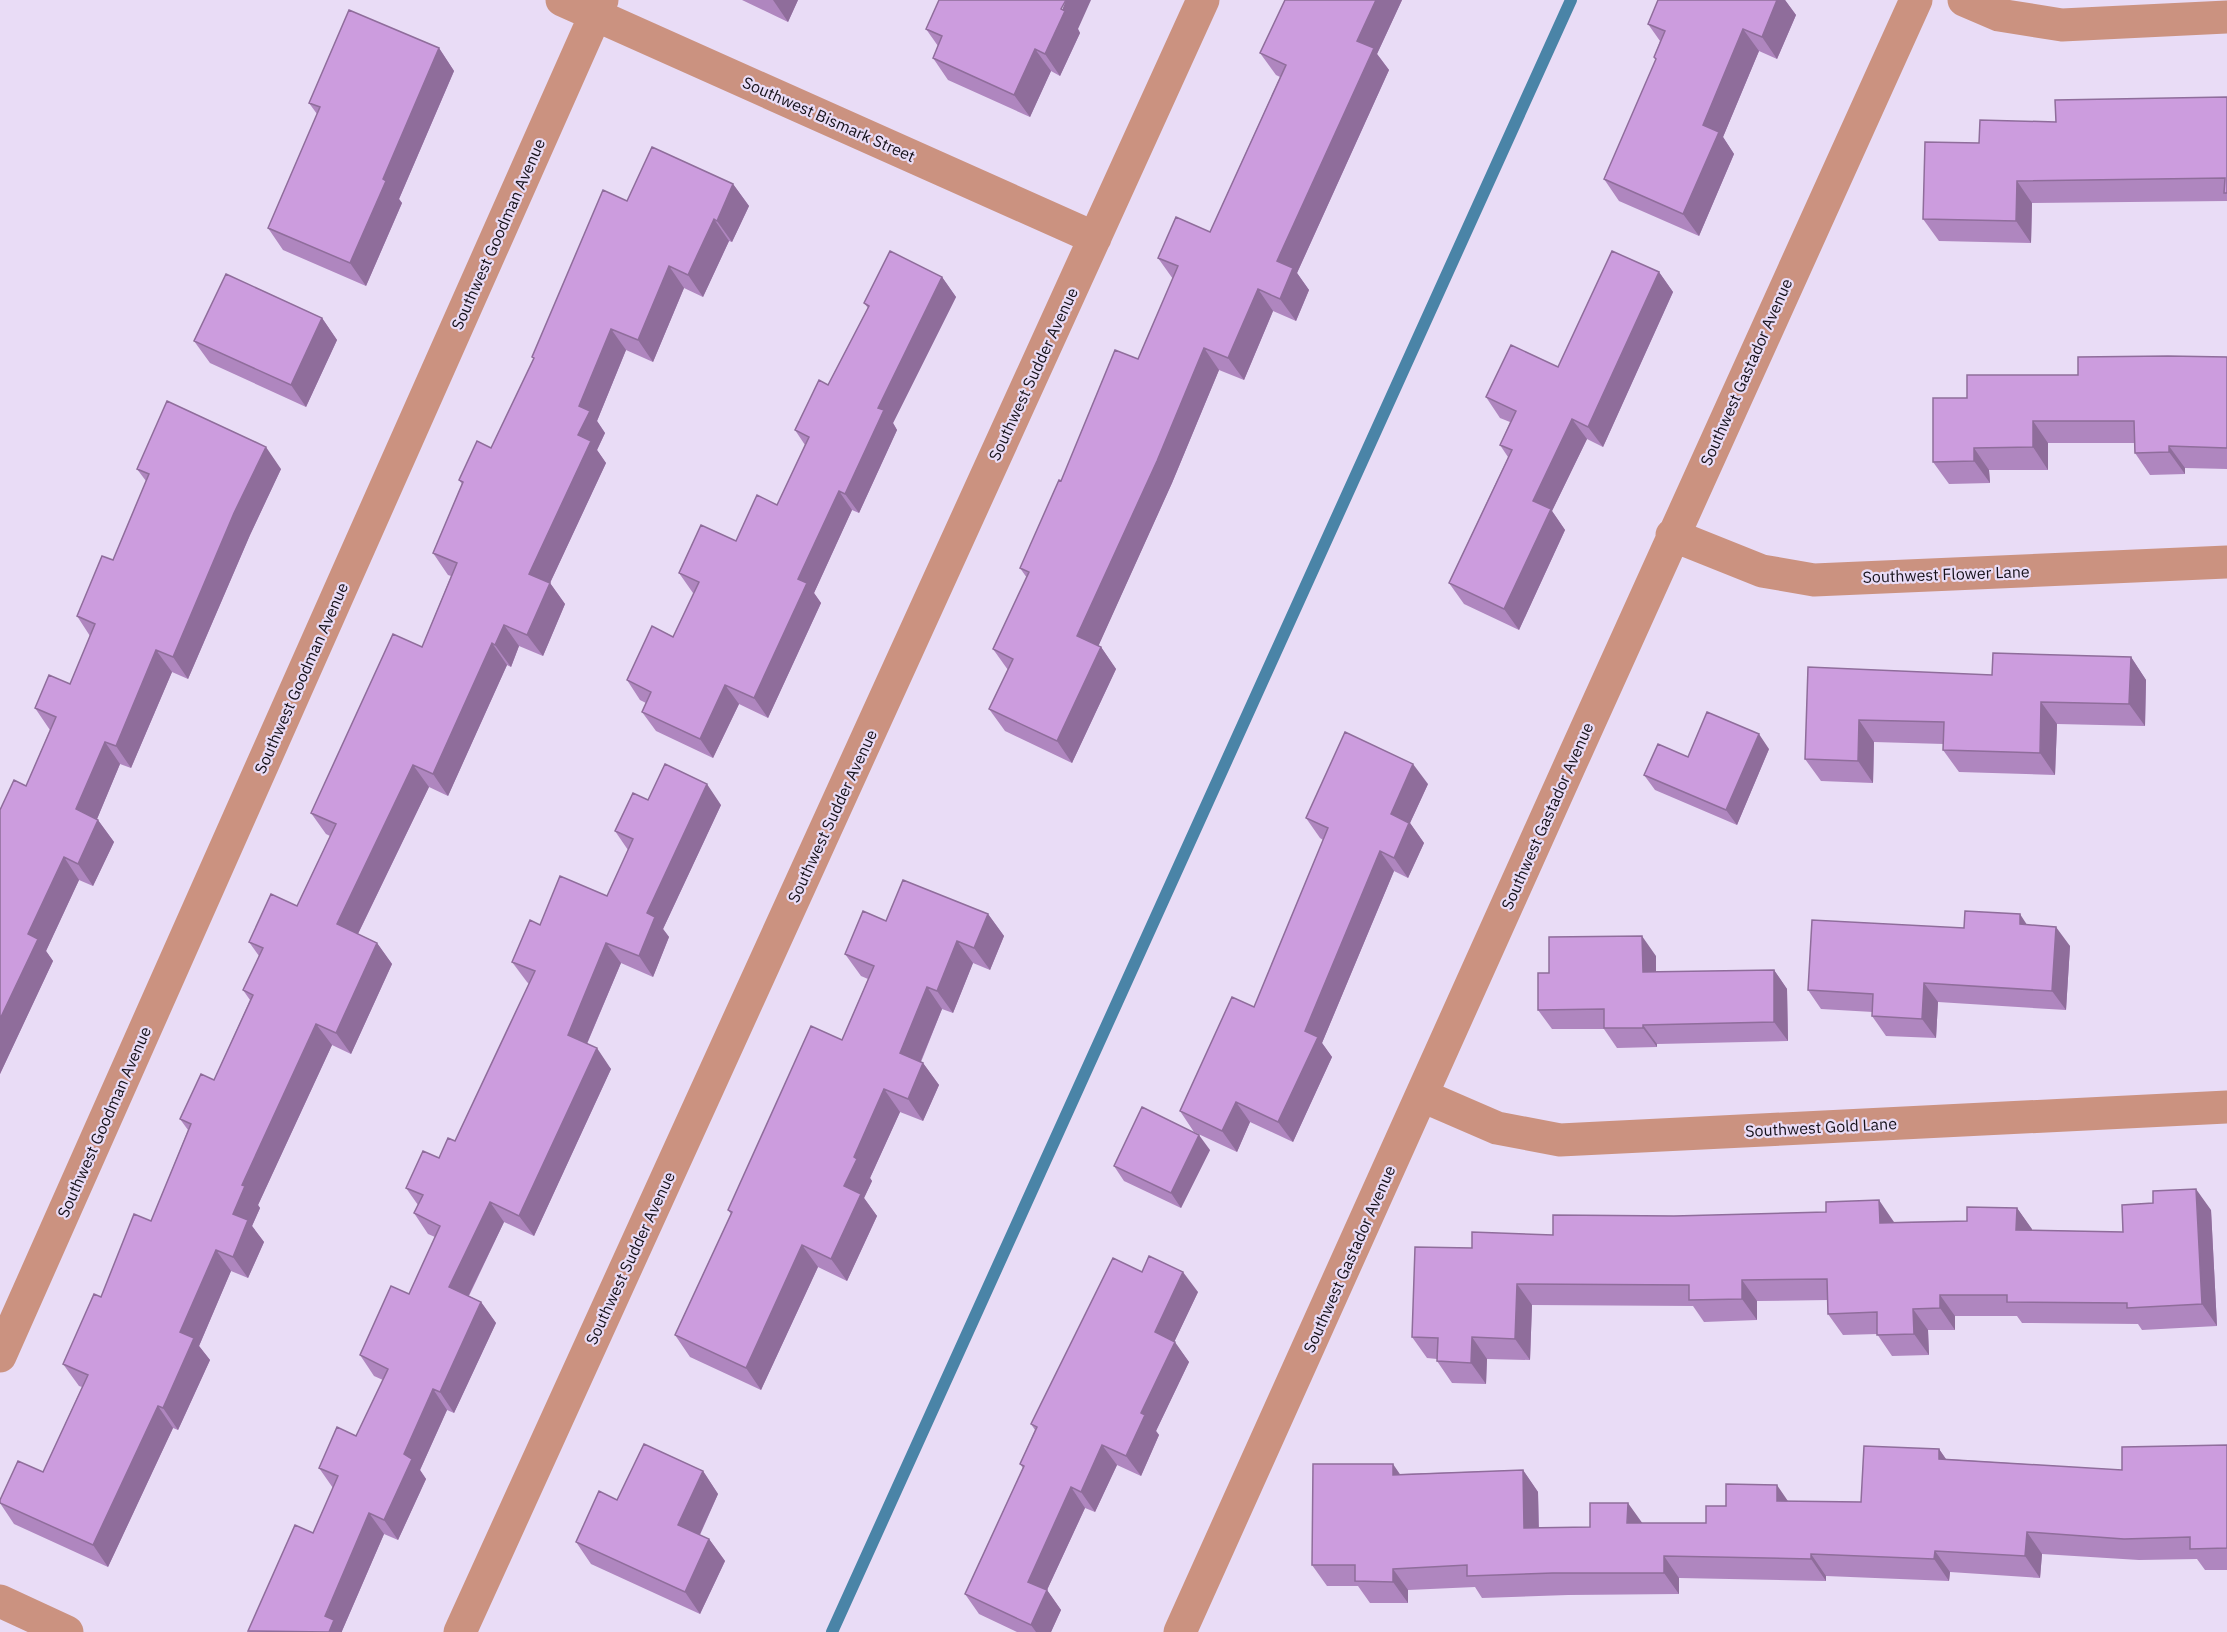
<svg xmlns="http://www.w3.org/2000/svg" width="2227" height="1632" font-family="'IBM Plex Sans',sans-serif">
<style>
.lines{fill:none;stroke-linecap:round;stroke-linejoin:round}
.stream{stroke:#4a84a7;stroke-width:12}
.street{stroke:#cb9280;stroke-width:33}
.wall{fill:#af86bf}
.shaded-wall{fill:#8f6d9b}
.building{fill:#cc9cde;stroke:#8f6d9b;stroke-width:1.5}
.labels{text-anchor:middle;stroke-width:4.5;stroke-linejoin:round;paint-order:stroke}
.street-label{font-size:16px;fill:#15111a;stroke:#e9dcf6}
</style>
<rect width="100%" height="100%" fill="#e9dcf6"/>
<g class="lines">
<path class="stream" d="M832,1632L1571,0"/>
<path class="street" d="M562,0L1095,238
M1964,0L1999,15L2062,25L2227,17
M1672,535L1762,571L1814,580L2227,562
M1423,1096L1497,1128L1560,1140L2227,1107
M0,1356L602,0
M0,1601L67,1632
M460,1632L1203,0
M1180,1632C1426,1088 1668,543 1916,0"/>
</g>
<path class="wall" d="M742,0H798L788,22Z
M1285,0H1402L1377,54L1389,70L1297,273L1309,290L1296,321L1273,311L1244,380L1219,370L1172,483L1098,646L1101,647L1116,669L1072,763L1005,731L989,709L1008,670L993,649L1027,578L1020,568L1061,481L1138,359L1173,279L1158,258L1210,232L1280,77L1276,75L1260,53Z
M1658,0H1785L1796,15L1777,59L1759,51L1723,137L1734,154L1699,236L1619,201L1604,179L1656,60L1654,57L1660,41L1648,24Z
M926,29H1078L1080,33L1060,76L1051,71L1030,117L948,80L933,58L938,46Z
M439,48L454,71L399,199L402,203L366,286L283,250L268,228L317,114L309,103Z
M2227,97V201L2032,203L2031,243L1939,241L1923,219L1979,143L2056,122Z
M733,184L749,206L732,242L729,241L703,297L684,288L653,362L626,350L597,421L605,433L597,450L606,463L550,583L565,604L543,656L519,646L511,667L507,665L448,796L429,787L358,934L377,943L392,964L351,1054L332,1045L258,1205L260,1208L252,1226L264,1242L248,1278L231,1271L199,1346L210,1360L178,1430L173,1428L108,1567L14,1524L0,1503V1500L43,1472L82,1387L79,1386L63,1364L101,1297L151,1221L188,1130L180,1119L214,1080L250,1000L243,990L259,956L249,942L297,906L330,836L326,834L311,813L422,647L451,576L448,575L433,553L462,484L459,480L491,448L534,359L532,357L627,201Z
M1659,272L1673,292L1603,447L1587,439L1552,511L1565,530L1519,630L1464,604L1449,583L1508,457L1500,445L1510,422L1500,418L1486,397L1558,367Z
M942,277L956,297L893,423L897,430L859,513L852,510L814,593L821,603L768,718L739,704L713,758L656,731L642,712L646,703L640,700L627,680L673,637L694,593H693L679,573L736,541L777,505L805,445L795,430L828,385L868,308L864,303Z
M322,318L337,340L306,407L210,363L194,341Z
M2227,357V469L2185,468V474L2150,475L2135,453L2134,443H2048V470H1989L1990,483L1949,484L1933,462L1967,398L2078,375Z
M137,469H281L250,535L188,679L172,672L131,768L120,764L97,819L114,842L93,886L79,880L46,951L53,961L0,1074V810L26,786L50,730L35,708L70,684L90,636L77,616L113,560L146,481Z
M2131,657L2146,680L2145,726L2057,724L2055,775L1959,772L1943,750L1944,744L1874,742L1873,783L1821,781L1805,759L1808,667L1992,675Z
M1769,749L1737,825L1655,790L1644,775L1688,757Z
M1428,784L1410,823L1424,843L1408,878L1394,871L1322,1043L1332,1057L1293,1142L1250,1122L1237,1152L1194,1132L1180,1111L1254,1007L1323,840L1320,838L1306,818Z
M648,800L721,805L663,929L669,937L653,977L621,963L587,1044L611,1069L534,1236L504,1222L469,1296L481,1302L496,1323L454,1413L447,1410L420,1470L426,1479L398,1540L384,1534L342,1631L248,1632L313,1533L333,1488L319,1468L356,1436L383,1380L374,1376L360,1355L409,1294L435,1237L428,1234L414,1213L418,1205L406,1188L439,1158L455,1141L529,984L527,982L512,962L540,925L607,896L628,850L615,831Z
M988,914L1004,936L990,970L973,963L953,1013L942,1009L921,1062L923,1063L939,1085L923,1121L900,1112L870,1178L872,1181L864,1198L877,1216L847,1281L818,1267L761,1390L690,1357L675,1335L731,1214L728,1210L842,1040L868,979L861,976L845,954L886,921Z
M2027,925L2070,946L2066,1010L1938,1002L1936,1038L1886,1036L1872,1016L1873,1012L1821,1009L1808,990L1964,928Z
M1656,956V972L1774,970L1787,989L1788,1041L1657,1044V1047L1617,1048L1604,1029H1552L1538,1010L1549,973Z
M1210,1150L1181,1208L1124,1181L1114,1166Z
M2017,1208L2032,1230L2123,1232L2211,1210L2217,1326L2142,1330L2138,1324L2022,1323L2017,1316H1955V1330H1928L1929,1355L1892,1356L1877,1334L1843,1335L1828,1314V1300L1757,1301V1320L1704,1322L1693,1306L1532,1305L1530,1360L1487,1359L1486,1384L1452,1383L1437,1361V1359L1427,1358L1412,1337L1472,1248L1553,1235L1894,1222L1967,1221Z
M1142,1272L1198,1292L1174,1342L1189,1362L1156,1431L1159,1435L1141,1476L1117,1465L1095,1512L1085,1508L1047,1590L1061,1610L1051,1632H1017L979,1614L965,1594L1023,1468L1020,1464L1035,1430L1031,1424Z
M2227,1445V1570H2205L2197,1559L2139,1560L2042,1554L2040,1578L1950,1572L1949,1581L1826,1576V1581L1679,1578V1594L1568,1595L1482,1598L1475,1587L1408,1590V1603H1370L1358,1586H1327L1312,1565L1400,1474L1523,1470L1538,1492L1539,1528L1590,1527L1642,1523H1706L1726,1506L1788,1501L1861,1502L1939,1449L1946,1459L2122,1470Z
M703,1471L718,1494L700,1535L709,1539L725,1561L700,1614L591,1564L576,1542L617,1500Z"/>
<path class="shaded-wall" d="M773,0H798L788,22Z
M1066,0H1091L1078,29L1080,33L1060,76L1045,54Z
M1376,0H1402L1377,54L1389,70L1297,273L1309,290L1296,321L1280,299L1277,261L1357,41Z
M1772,0H1785L1796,15L1777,59L1762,37Z
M1743,29L1759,51L1723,137L1734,154L1699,236L1683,214L1703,125Z
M439,48L454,71L399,199L402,203L366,286L350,263L383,179Z
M1035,49L1051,71L1030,117L1014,95Z
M2017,181L2032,203L2031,243L2016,221Z
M733,184L749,206L732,242L717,221Z
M714,219L729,241L703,297L688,275Z
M669,266L684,288L653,362L638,340Z
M1659,272L1673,292L1603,447L1588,427Z
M942,277L956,297L893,423L897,430L859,513L845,494L878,408Z
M1258,289L1273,311L1244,380L1228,358Z
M322,318L337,340L306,407L291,385Z
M611,329L626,350L597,421L605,433L597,450L606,463L550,583L565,604L543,656L527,635L529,574L579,406Z
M1204,348L1219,370L1172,483L1093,658L1077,636Z
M1572,419L1587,439L1552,511L1565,530L1519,630L1504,609L1533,501Z
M2033,421L2048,443V470L2033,447Z
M2169,446L2185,468V474L2169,452Z
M266,447L281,469L250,535L188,679L173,657L234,513Z
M1974,448L1989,470L1990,483L1974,461Z
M839,491L852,510L814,593L821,603L768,718L754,698L798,579Z
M504,625L519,646L511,667L495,645Z
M492,643L507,665L448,796L433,774Z
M1101,647L1116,669L1072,763L1057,741Z
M156,650L172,672L131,768L116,746Z
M2131,657L2146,680L2145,726L2129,704Z
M725,685L739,704L713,758L700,739Z
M2041,702L2057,724L2055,775L2040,753Z
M1859,720L1874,742L1873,783L1858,761Z
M1759,734L1769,749L1737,825L1726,810Z
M105,742L120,764L92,831L76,809Z
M1413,764L1428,784L1410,823L1424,843L1408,878L1394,858L1391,814Z
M413,765L429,787L352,946L337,924Z
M707,784L721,805L663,929L669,937L653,977L639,956L647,913Z
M98,820L114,842L93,886L78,864Z
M1380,851L1394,871L1322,1043L1332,1057L1293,1142L1278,1122L1305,1031Z
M64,857L79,880L46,951L53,961L0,1074V1019L28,934Z
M988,914L1004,936L990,970L974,948Z
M2020,914L2033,934L2020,924Z
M2056,927L2070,946L2066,1010L2052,991Z
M1642,936L1656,956V992L1643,972Z
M957,941L973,963L953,1013L937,991Z
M377,943L392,964L351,1054L336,1033Z
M606,943L621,963L582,1055L568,1035Z
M1774,970L1787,989L1788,1041L1774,1022Z
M1924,983L1938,1002L1936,1038L1922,1019Z
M927,987L942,1009L915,1075L900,1053Z
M316,1024L332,1045L258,1205L260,1208L252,1226L264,1242L248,1278L233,1257V1214L242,1185Z
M1643,1025L1657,1044V1047L1643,1028Z
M597,1048L611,1069L534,1236L519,1216Z
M923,1063L939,1085L923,1121L908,1099Z
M884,1089L900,1112L870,1178L872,1181L864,1198L877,1216L847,1281L831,1259L844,1186L854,1157Z
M1236,1102L1250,1122L1237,1152L1222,1131Z
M1199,1135L1210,1150L1181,1208L1171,1193Z
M2196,1189L2211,1210L2217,1326L2202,1304Z
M1879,1200L1894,1222V1244L1880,1223Z
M490,1202L504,1222L463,1307L449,1287Z
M2017,1208L2032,1229L2031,1251L2016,1230Z
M802,1245L818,1267L761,1390L746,1368Z
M216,1250L231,1271L199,1346L210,1360L178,1430L163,1408L180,1332Z
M1183,1272L1198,1292L1169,1353L1155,1332Z
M1742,1280L1757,1301V1320L1742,1299Z
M1517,1284L1532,1305L1530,1360L1515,1339Z
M1940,1295L1955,1316V1330L1940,1308Z
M481,1302L496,1323L454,1413L440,1392Z
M1913,1309L1928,1330L1929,1355L1914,1334Z
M1472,1337L1487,1359L1486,1384L1471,1363Z
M1175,1342L1189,1362L1156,1431L1159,1435L1141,1476L1126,1456L1141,1413Z
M433,1389L447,1410L420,1470L426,1479L398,1540L384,1520L404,1454Z
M158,1406L173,1428L108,1567L93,1545Z
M1102,1445L1117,1465L1095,1512L1081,1492Z
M1939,1449L1954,1471L1939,1459Z
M1393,1464L1408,1486L1393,1475Z
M1523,1470L1538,1492L1539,1549L1524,1528Z
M703,1471L718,1494L694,1547L678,1525Z
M1777,1485L1792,1507L1777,1501Z
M1071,1487L1085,1508L1047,1590L1061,1610L1051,1632H1036L1031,1625L1028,1582Z
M1628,1503L1643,1524L1627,1523Z
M369,1513L384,1534L342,1631V1632H329L325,1616Z
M2027,1532L2042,1554L2040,1578L2025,1556Z
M709,1539L725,1561L700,1614L685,1592Z
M1935,1551L1950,1572L1949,1581L1934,1559Z
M1811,1554L1826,1576V1581L1811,1559Z
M1664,1556L1679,1578V1594L1664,1573Z
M1393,1569L1408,1590V1603L1393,1582Z"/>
<path class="building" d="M939,0H1066L1061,9L1065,11L1045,54L1035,49L1014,95L933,58L942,36L926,29Z
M1285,0H1376L1357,41L1374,48L1277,261L1293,268L1280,299L1258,289L1228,358L1204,348L1157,461L1077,636L1101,647L1057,741L989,709L1013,659L993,649L1029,572L1020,568L1059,480L1061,481L1115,350L1138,359L1178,266L1158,258L1176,217L1210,232L1286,65L1260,53Z
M1658,0H1777L1762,37L1743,29L1703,125L1719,132L1683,214L1604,179L1656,59L1654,57L1665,31L1648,24Z
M349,10L439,48L383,179L386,181L350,263L268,228L320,107L309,103Z
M2227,97V193H2224L2225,178L2017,181L2016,221L1923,219L1925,142L1979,143L1980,120L2056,122L2055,100Z
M652,147L733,184L717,221L714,219L688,275L669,266L638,340L611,329L579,406L590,411L578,435L591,441L529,574L550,583L527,635L504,625L495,645L492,643L433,774L413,765L337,924L377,943L336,1033L316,1024L242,1185L245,1186L233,1214L248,1220L233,1257L216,1250L180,1332L194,1338L163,1408L158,1406L93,1545L0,1503V1500L18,1461L43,1472L88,1375L63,1364L94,1294L101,1297L134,1214L151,1221L191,1124L180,1119L201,1074L214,1080L253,995L243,990L263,948L249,942L271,894L297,906L336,824L311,813L393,634L422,647L457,563L433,553L463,482L459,480L477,441L491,448L534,358L532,357L603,190L627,201Z
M890,251L942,277L878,408L884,410L845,494L839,491L798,579L807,583L754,698L725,685L700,739L642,712L651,692L627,680L652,626L673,637L699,582L679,573L701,525L736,541L757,495L777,505L809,437L795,430L819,380L828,385L869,306L864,303Z
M1612,251L1659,272L1588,427L1572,419L1533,501L1551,509L1504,609L1449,583L1512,450L1500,445L1516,411L1486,397L1511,345L1558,367Z
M226,274L322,318L291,385L194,341Z
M2168,356L2227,357V448L2169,446V452L2135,453L2134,421H2033V447L1974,448V461L1933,462V398H1967V375H2078V357Z
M167,401L266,447L234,513L173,657L156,650L116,746L105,742L76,809L98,820L78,864L64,857L28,934L38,939L0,1019V810L14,780L26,786L56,717L35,708L49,675L70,684L95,624L77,616L102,556L113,560L149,474L137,469Z
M1993,653L2131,657L2129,704L2041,702L2040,753L1943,750L1944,722L1859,720L1858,761L1805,759L1808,667L1992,675Z
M1707,712L1759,734L1726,810L1644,775L1658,744L1688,757Z
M1345,732L1413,764L1391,814L1409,823L1394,858L1380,851L1305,1031L1318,1037L1278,1122L1236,1102L1222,1131L1180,1111L1232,997L1254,1007L1328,828L1306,818Z
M665,764L707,784L647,913L655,917L639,956L606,943L568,1035L597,1048L519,1216L490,1202L449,1287L481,1302L440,1392L433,1389L404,1454L412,1459L384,1520L369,1513L325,1616L334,1620L329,1632L248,1631L295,1525L313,1533L338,1476L319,1468L337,1427L356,1436L388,1369L360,1355L391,1286L409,1294L440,1226L414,1213L423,1195L406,1188L423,1151L439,1158L448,1138L455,1141L535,971L512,962L530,920L540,925L560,876L607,896L633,839L615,831L633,793L648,800Z
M903,880L988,914L974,948L957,941L937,991L927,987L900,1053L923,1063L908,1099L884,1089L854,1157L857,1159L844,1186L861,1194L831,1259L802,1245L746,1368L675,1335L732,1212L728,1210L811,1026L842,1040L874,966L845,954L863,911L886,921Z
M1965,911L2020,914V924L2056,927L2052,991L1924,983L1922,1019L1872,1016L1873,994L1808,990L1812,920L1964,928Z
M1642,936L1643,972L1774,970V1022L1643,1025V1028H1604V1009L1538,1010V973H1549V937Z
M1142,1107L1199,1135L1171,1193L1114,1166Z
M2196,1189L2202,1304L2127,1308V1303L2007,1302V1295H1940V1308L1913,1309L1914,1334L1877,1335V1312L1828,1314L1827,1279L1742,1280V1299L1689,1300V1285L1517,1284L1515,1339L1472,1337L1471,1363L1437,1361L1438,1338L1412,1337L1415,1247L1472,1248V1232L1553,1235V1215L1674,1216L1826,1212V1202L1879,1200L1880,1223L1967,1221V1207L2017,1208L2016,1230L2123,1232L2122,1205L2153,1203V1191Z
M1149,1256L1183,1272L1155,1332L1175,1342L1141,1413L1145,1415L1126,1456L1102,1445L1081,1492L1071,1487L1028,1582L1047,1590L1031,1625L965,1594L1024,1466L1020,1464L1037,1427L1031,1424L1113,1258L1142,1272Z
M644,1444L703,1471L678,1525L709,1539L685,1592L576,1542L599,1491L617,1500Z
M2227,1445V1548L2190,1549V1537L2124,1539L2027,1532L2025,1556L1935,1551L1934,1559L1811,1554V1559L1664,1556V1573H1553L1467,1576V1565L1393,1569V1582L1355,1581V1565H1312L1313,1464H1393V1475L1523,1470L1524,1528L1590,1527V1503H1628L1627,1523H1706V1506H1726V1484L1777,1485V1501L1861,1502L1864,1446L1939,1449V1459L2122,1470V1447Z"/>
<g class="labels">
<g class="street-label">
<text transform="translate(829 119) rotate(24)" y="6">Southwest Bismark Street</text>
<text transform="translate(498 234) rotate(-66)" y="6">Southwest Goodman Avenue</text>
<text transform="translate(1746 372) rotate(-66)" y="6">Southwest Gastador Avenue</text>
<text transform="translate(1033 374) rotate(-65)" y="6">Southwest Sudder Avenue</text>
<text transform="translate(1946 574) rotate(-2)" y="6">Southwest Flower Lane</text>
<text transform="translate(301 678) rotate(-66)" y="6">Southwest Goodman Avenue</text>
<text transform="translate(832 816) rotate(-65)" y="6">Southwest Sudder Avenue</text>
<text transform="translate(1547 816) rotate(-66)" y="6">Southwest Gastador Avenue</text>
<text transform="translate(104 1122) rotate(-66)" y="6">Southwest Goodman Avenue</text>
<text transform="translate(1821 1127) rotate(-3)" y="6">Southwest Gold Lane</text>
<text transform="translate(630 1258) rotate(-65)" y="6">Southwest Sudder Avenue</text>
<text transform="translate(1349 1259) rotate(-66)" y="6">Southwest Gastador Avenue</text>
</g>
</g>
</svg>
